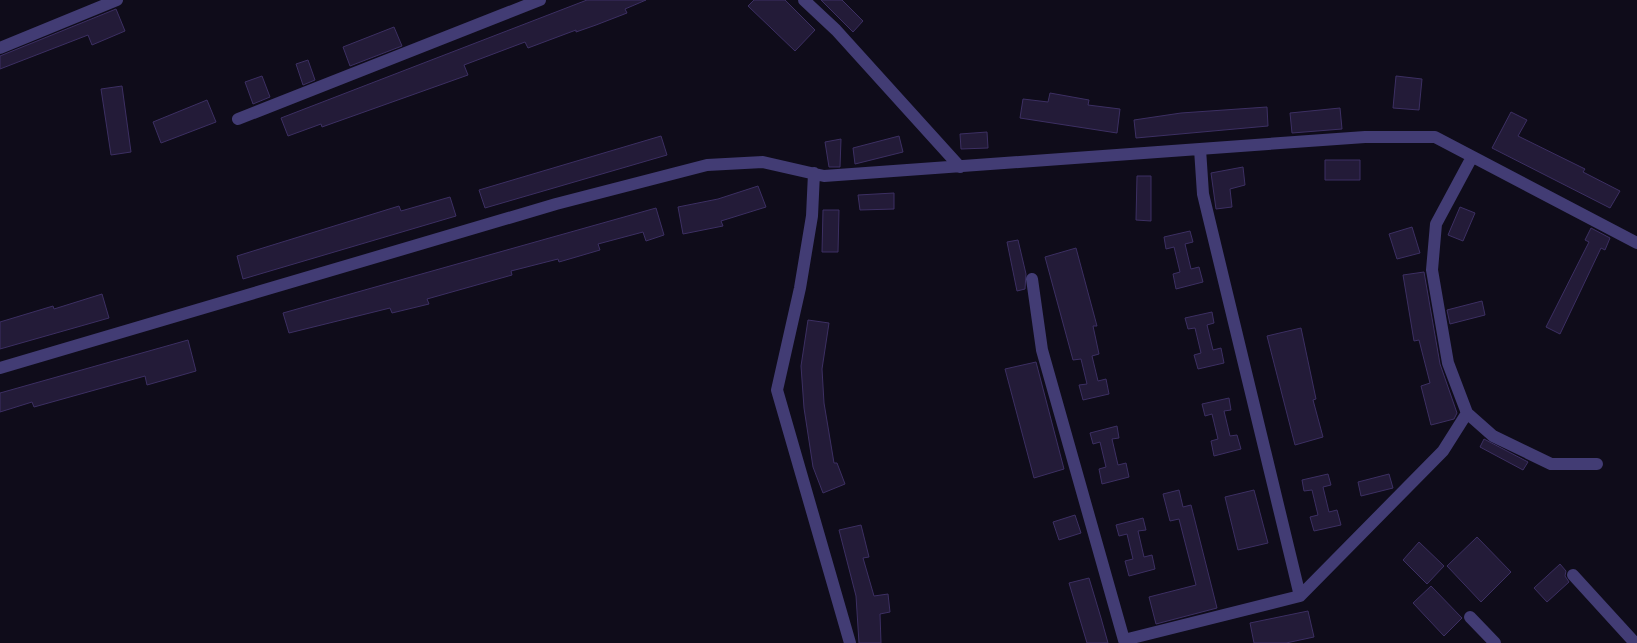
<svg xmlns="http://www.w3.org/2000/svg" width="1637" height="643" font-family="'Titillium Web',sans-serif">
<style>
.building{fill:#231b38;stroke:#3c2f62}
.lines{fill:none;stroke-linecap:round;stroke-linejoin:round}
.minor{stroke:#423c74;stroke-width:12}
</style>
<rect width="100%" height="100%" fill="#0f0c1a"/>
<path class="building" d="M587,0H646L625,9L627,13L596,25L576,32V30L528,48L525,42L464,65L468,75L322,127L321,124L288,136L281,118Z
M754,0H785L815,30L795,51L748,6Z
M821,0H842L863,21L853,32Z
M116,9L125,31L92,45L88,35L0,69V56Z
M394,27L402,46L350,66L343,47Z
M308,60L315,80L303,85L296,64Z
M262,76L270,97L253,104L245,82Z
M1396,76L1422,79L1419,110L1393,108Z
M122,86L131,152L111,155L101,89Z
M1050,93L1089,100L1088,105L1120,109L1117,133L1020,118L1023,99L1048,102Z
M207,100L216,122L161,143L153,122Z
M1267,107L1268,126L1136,138L1134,120L1181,113Z
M1340,108L1342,129L1292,133L1290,113Z
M1511,112L1527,120L1518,136L1585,169L1583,172L1620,191L1610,208L1492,148Z
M987,132L988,148L961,149L960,134Z
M661,136L667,155L485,208L479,190Z
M899,136L903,152L855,164L853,148Z
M841,139L840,167H829L825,142Z
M1325,160H1360V180H1325Z
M1243,167L1245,185L1230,189L1232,207L1216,209L1211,173Z
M1137,176H1151V221L1136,220Z
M758,186L766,207L721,221L723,226L683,234L678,207L718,199Z
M894,193V209L860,210L858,195Z
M450,197L456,216L243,279L237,256L399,206L401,211Z
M1460,207L1475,213L1463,241L1448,235Z
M656,208L664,235L646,241L643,232L598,244L600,250L559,262L558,259L511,271L512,275L427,299L429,304L392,313L390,308L289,333L283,313Z
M823,210H839L838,252H822Z
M1412,227L1420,253L1397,259L1389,234Z
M1591,228L1610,238L1605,250L1601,248L1560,334L1546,327L1589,242L1585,240Z
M1190,231L1193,242L1185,244L1191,269L1199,267L1203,282L1176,289L1173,274L1180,272L1174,247L1166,249L1164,237Z
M1018,240L1026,274L1025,289L1017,291L1007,242Z
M1076,248L1097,326H1093L1099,354L1092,356L1098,381L1106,379L1109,394L1083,400L1079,385L1087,384L1081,359L1073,360L1045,257Z
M1424,272L1440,364L1457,413L1454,419L1431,425L1421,386L1430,383L1419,340L1414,341L1403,275Z
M102,294L109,318L0,349V322L53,306L54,309Z
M1482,301L1485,315L1450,324L1447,310Z
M1212,312L1214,323L1207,325L1213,350L1221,348L1224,363L1198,369L1194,355L1201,353L1195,328L1188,329L1185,318Z
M808,320L829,323L822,369L824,403L834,463H837L845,484L823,493L813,467L804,408L801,366Z
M1301,328L1316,399L1313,400L1323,437L1295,445L1267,336Z
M188,340L196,371L147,385L145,376L34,407L32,402L0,412V393Z
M1036,362L1064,469L1034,478L1005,369Z
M1229,398L1231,410L1224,411L1230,436L1237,435L1241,449L1214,456L1211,441L1218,439L1212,414L1205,416L1202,404Z
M1117,426L1119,438L1112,439L1118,465L1126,463L1129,477L1102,484L1099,469L1106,467L1100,442L1093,444L1090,433Z
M1484,439L1528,462L1523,470L1480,447Z
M1328,474L1331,485L1323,487L1329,512L1337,510L1341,525L1314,531L1310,517L1318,515L1312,490L1304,491L1302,480Z
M1389,474L1393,488L1361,496L1358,482Z
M1179,490L1183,507L1191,505L1217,608L1156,624L1149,597L1196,585L1179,519L1170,521L1163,494Z
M1254,490L1268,543L1238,550L1225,497Z
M1075,515L1081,533L1059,540L1053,522Z
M1143,518L1146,530L1138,531L1144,557L1152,555L1155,569L1129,576L1125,561L1133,559L1127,534L1119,536L1116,525Z
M861,525L869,557L863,558L874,596L888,594L890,612L880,614L881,643H859L856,596L839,530Z
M1477,537L1511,572L1481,602L1447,566Z
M1419,542L1444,566L1427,584L1403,560Z
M1560,564L1566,571L1565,576L1569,582L1547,602L1534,588Z
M1089,578L1101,618L1108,643H1087L1069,583Z
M1431,586L1462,618L1444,636L1413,603Z
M1308,611L1314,637L1286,643H1254L1250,623Z"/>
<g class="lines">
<path class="minor" d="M804,0L836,30L960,167
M0,48L117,0
M238,119L540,0
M1200,149L1203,194L1300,596
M1472,157L1436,224L1432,270L1448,363L1467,413L1493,436L1551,464H1597
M814,173L812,216L800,288L777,390L850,643
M1032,279L1042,350L1124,640L1300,596L1443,451L1467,413
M0,368L556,204L707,165L763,162L824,176L1365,137H1435L1637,243
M1573,575L1635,643
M1470,617L1495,643"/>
</g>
</svg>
